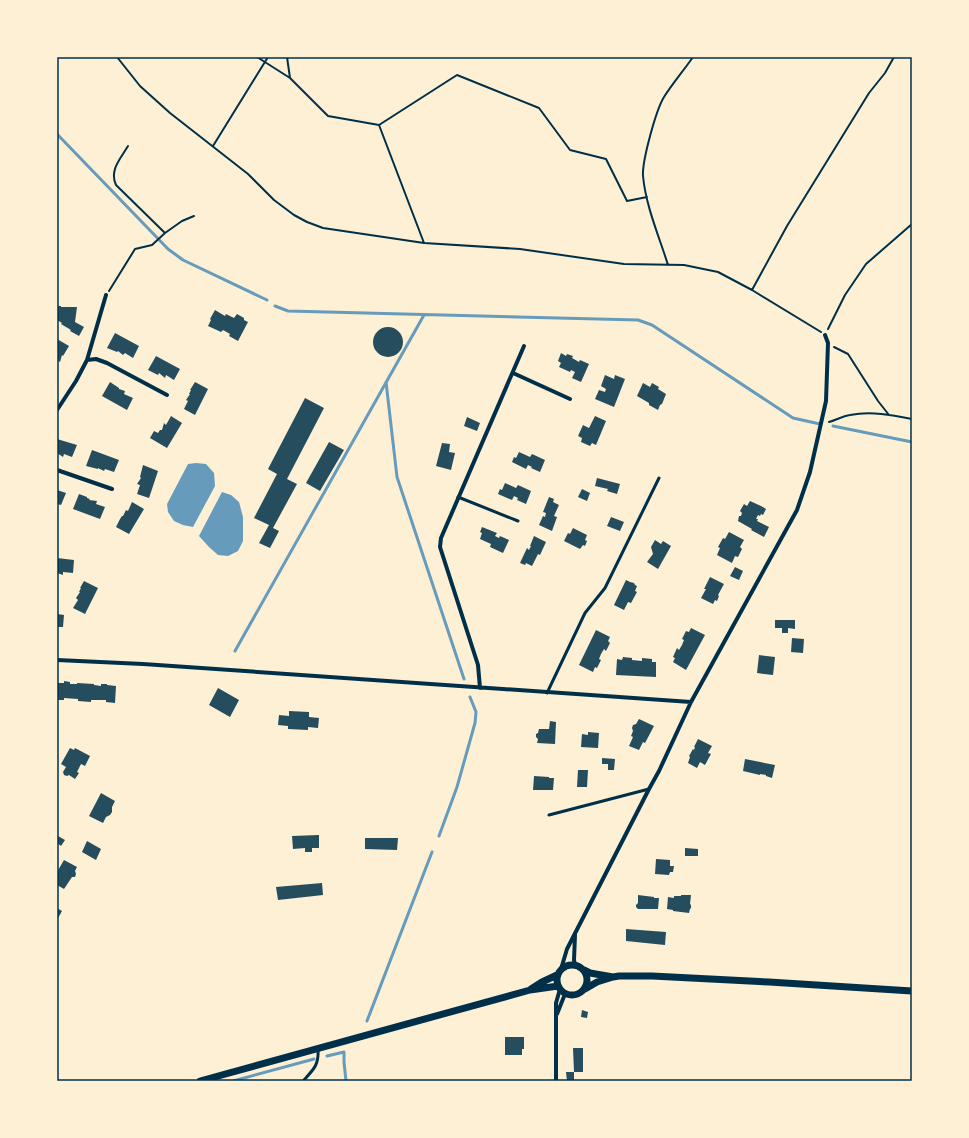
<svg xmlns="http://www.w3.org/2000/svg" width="969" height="1138" font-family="'Nunito Sans',sans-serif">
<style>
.water{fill:#669bbc}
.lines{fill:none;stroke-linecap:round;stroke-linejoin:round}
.stream{stroke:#669bbc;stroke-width:3}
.building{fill:#264d5e}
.path{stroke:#003049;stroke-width:2}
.service{stroke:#003049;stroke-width:3}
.minor{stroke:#003049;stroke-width:4}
.tertiary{stroke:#003049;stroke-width:7}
.neatline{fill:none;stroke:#003049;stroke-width:1.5}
</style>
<rect width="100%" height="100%" fill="#fdf0d5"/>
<path class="water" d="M196,463L206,464L214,473L215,486L193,527L183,525L174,521L168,512L167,504L188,464Z
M222,492L231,495L239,502L243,517V541L238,551L228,556L218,555L209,547L199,536Z"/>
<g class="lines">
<path class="stream" d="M57,134L168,249L183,260L267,300
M275,306L288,311L638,320L652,325L793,418L820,424
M386,382L397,477L464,679
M833,426L912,442
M235,651L424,315
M439,836L457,787L475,723L476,712L470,697
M367,1021L432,852
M327,1056L344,1052V1062L346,1081
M233,1081L314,1059"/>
</g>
<path class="building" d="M57,306H61V307H77L75,322L84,327L79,336L70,331L71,330L61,324L62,323L57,320Z
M215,310L225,316L226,314L234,318L237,314L244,318V320L248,322L238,341L229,336L230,334L223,330L221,332L208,326L211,320L210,319Z
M373 342a15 15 0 1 1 30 0a15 15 0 1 1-30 0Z
M115,333L139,346L133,358L125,353L123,355L118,351L117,352L107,348Z
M57,339L69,346L63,356L62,355L60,362L57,360Z
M561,353L566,356L567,354L573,356L572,358L579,362L580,360L589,364L581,382L572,378L575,372L571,370L570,372L559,367L561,363L558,361Z
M156,356L180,369L174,380L166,375L165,378L159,373L158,375L148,370Z
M605,375L614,379L615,375L625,379L614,407L595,399L599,390L605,392L606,389L601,386Z
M110,382L119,388V389L125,391L124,394L133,398L127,410L102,396Z
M195,382L208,389L195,415L184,409L188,401L186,400L190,394H189L191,390H190Z
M643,383L650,387L652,383L659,387L658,389L666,394L662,404L660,405L658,410L649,405V403L637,396Z
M305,398L324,408L287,479L297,484L273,528L279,531L270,548L259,543L269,525L254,518L277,474L268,469Z
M171,416L182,423L167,448L150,438L154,431L158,433L160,430H162L164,423L166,425Z
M595,416L606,421L596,445L592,443L590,446L581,442L582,438L578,436L583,425L589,428Z
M467,417L480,423L477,431L464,426Z
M57,439L77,445L72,457L64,454L63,457L57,453Z
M329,442L344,450L320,491L306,483Z
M442,443L450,444L449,452L455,453L451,470L436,466Z
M92,450L119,460L114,472L105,469L104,471L98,468V469L86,466Z
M519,452L530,457L532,454L545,460L540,472L531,468L532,467L528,465L526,469L512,462L514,457L516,458Z
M143,465L158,471L149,498L137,494L140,485L137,484L141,478L140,477Z
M597,478L620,484L617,494L607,491L608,489L595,486Z
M505,483L516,488L518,485L531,491L526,504L517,500L518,498L514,496L512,500L498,494L500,489L502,490Z
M582,489L590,493L587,501L578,497Z
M57,490L66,493L61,505L57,504Z
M79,494L87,497V498L90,499L89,500L97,501L96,504L105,507L100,519L73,509Z
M549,497L554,499L553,502L559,505L554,516L557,517L552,531L539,525L543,516L545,517L546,513L543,512Z
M750,501L761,506L766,509L763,515L761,514L760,516L758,515L756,519H758L757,521L769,527L764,537L751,530L752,529L738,521L739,516H741L742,513L740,511L744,504L747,506Z
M132,502L144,509L129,534L116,527L120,519L122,516H123L126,510L128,511Z
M611,517L624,522L620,531L607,526Z
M482,527L497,533L495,536L499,538L500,536L509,540L503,553L490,547L491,544L480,539L482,533L480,532Z
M573,528L587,535L585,540L587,541L585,546L583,545L580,549L564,541L568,533L570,534Z
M729,532L744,540L740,547L742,549L738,557L735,556L732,563L717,555L720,548L718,547L723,538L725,539Z
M534,536L546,542L540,555L538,554L532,566L526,563L525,565L520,563L527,548L529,550L531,546H530Z
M655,540L661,544L663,541L671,546L658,569L647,562L653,554L651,547Z
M57,558L74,560L73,573L63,572V575L57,573Z
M735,567L743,571L739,580L730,576Z
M710,577L724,584L718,595L719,596L717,601L715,600L713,604L701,598L706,589H704Z
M626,580L630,582L634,583L635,585L637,586L635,591L637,592L631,603L628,602L624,610L614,605Z
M84,581L98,588L85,614L73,608L78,600L76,598L80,592H79L81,588H80Z
M57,614L64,615L63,627H57Z
M775,620H795V629L788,628V633H782V628H775Z
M691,628L705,635L686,670L673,662L675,658L673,657L677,648L679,650L682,645L684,640L682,639L686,631L689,632Z
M596,630L610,637L608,641L610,643L606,651L604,649L601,654L599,659L601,660L597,668L595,667L593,672L579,665Z
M792,638L804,639L803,653L791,652Z
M759,655L775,657L773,675L757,673Z
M623,657L632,658V660L642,661V658L652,659V662H656V677L616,675L617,659L622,660Z
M64,681L70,682V684H77V683L94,684V685L101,686V684H107V685L116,686L115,703L106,702V700H91V702L78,701V699L64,698V700H57V683H64Z
M218,688L239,700L230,717L209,705Z
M289,711L309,712V717L319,718L318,728L308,727V730L288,729V726L278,725L279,715L289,716Z
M639,719L654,726L645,743L643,742L639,750L629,746L633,737L631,736L633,731L632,728L633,725L636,724Z
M550,721L556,722L555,744L537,743L538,739L536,737V734L538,733L539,729H549Z
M588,732L599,733L598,748L581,747L582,734L588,735Z
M698,739L712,746L708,753L711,754L705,765L700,762L697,768L688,763L690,757L689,756L693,749L694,750L695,747H694Z
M70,748L74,750L75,748L90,756L85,766L81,764L77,772L79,773L75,779L69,775L67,776L64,775L63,772L66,767L61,764Z
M602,758L615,759L614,770H608V764H602Z
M745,759L775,765L772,778L766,776V775L760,774V775L743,771Z
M578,770H588L587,787H577Z
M534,776L549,777V778H554L553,790H533Z
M101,793L115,801L112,807V812L110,815L106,817L103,823L89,816Z
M319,835V848H312V852H305V848L293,849L292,836Z
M58,836L65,840L61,846L57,843Z
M365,838H398L397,850L365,849Z
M87,841L101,849L96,860L82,852Z
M685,848L698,849V856H685Z
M656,859L670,860V866H674L673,872H670L669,875L655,874Z
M64,860L77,867L75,871L76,874L75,877H72L64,889L57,885V872Z
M322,883L323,895L278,900L276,887Z
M638,895L654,897V898H659L658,909H638L636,907V905L638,903Z
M681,895H691L690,904L691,905V908L690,909L689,913L673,911V910L667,909L668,897L674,898V896H681Z
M57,908L62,911L57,920Z
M626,929L666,932L665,945L626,941Z
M582,1010L588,1012L587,1018L581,1017Z
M505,1037H524V1049H522V1055H505Z
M573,1048H583V1072H574V1081H567L566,1072H574Z"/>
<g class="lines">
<path class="path" d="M117,57L140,86L170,113L248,174L274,200L294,215L307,222L323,228L424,243L520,249L624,264L684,265L718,272L752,290L821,332
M257,57L290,78
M287,57L290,78L328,116L379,125L457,75L539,108L570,150L606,159L627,201L647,197
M379,125L424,243
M213,146L268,57
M165,233L182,221L194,216
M668,265C659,236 646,207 643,176C642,161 656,110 664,97C673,83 684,70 693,57
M752,290L787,226L869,93L885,73L894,57
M109,291L135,249L152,245L165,233L116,185C109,170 121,158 128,146
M828,329L845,295L866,264L912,224
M834,347L848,354L878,401L889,415
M829,422C836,420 843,416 850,415C871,411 892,415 912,419"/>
<path class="service" d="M458,497L518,521
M547,693L585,613L605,588L659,478
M549,815L649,789
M303,1081C314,1069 319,1065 318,1049"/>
<path class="minor" d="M87,360L96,359L107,363L167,395
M513,373L570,399
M57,410L76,381L87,360L106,295
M57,470L112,489
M57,660L143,664L691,702
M480,688L478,665L440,547L441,538L524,346
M575,965L574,960L575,935
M561,969L567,949L649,789L659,771L691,702L797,510L810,472L826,401L828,343L825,335
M557,1014L565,994
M556,1081V1003L560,989"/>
<path class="tertiary" d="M557 980a15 15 0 1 1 30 0a15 15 0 1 1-30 0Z
M584,970L590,973L613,977
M531,989L542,982L557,975
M585,989L597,982L613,977L619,976H652L769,982L912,991
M200,1081L530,990L558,986"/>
</g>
<rect width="969" height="1138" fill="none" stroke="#fdf0d5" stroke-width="116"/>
<rect x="58" y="58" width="853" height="1022" class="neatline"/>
</svg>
